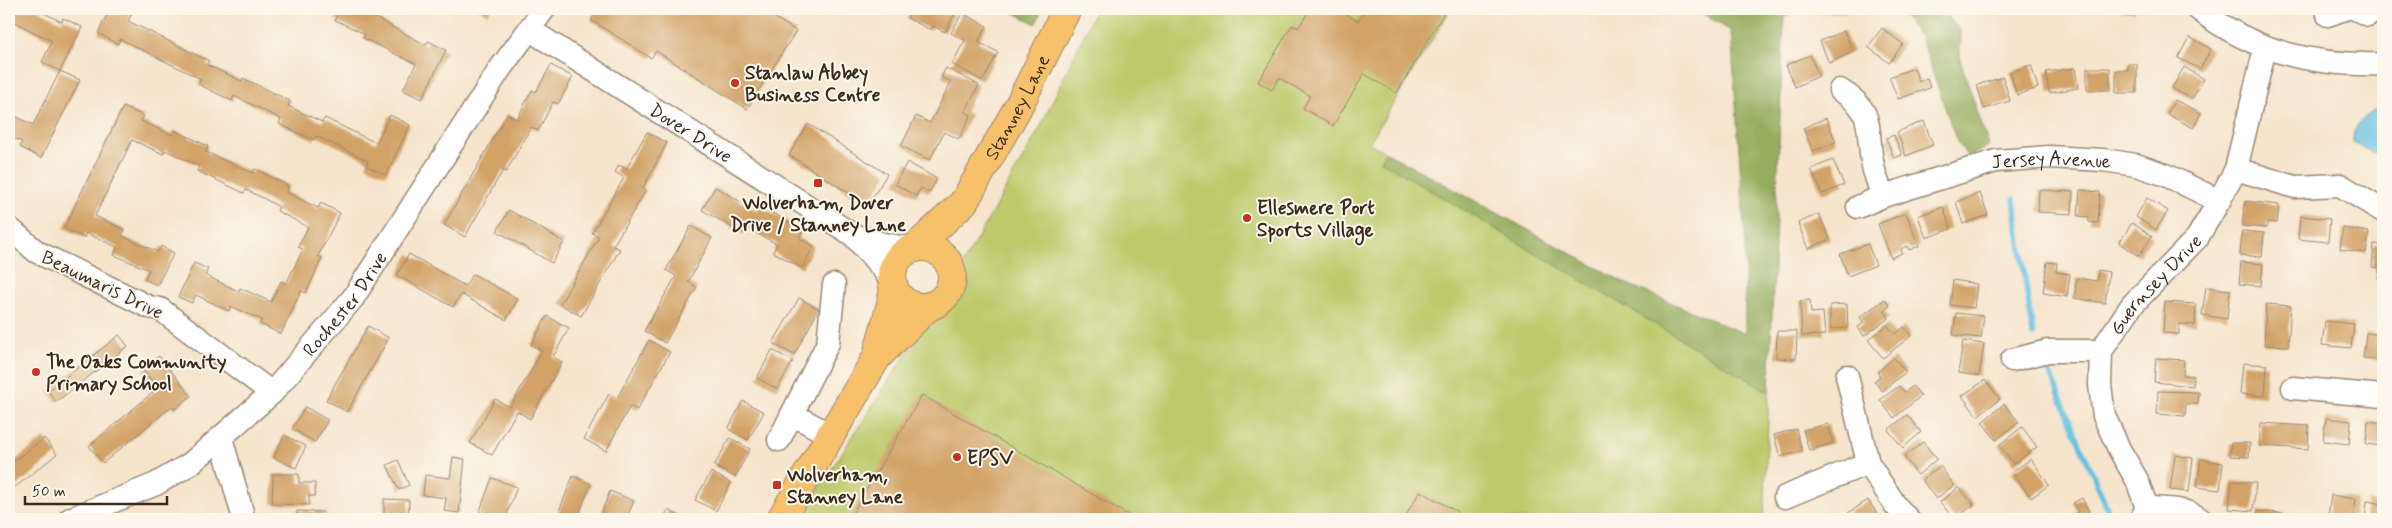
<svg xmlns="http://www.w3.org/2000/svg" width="2392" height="528" font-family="Mynerve,sans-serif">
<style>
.green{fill:#bdc96b;stroke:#7c7a44}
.forest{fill:#96ad5f;stroke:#686c3e}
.water{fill:#65c1e3;stroke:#507680}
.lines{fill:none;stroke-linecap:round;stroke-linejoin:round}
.stream{stroke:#65c1e3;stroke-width:5.5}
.building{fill:#d2a266}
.minor-casing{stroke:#988775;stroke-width:25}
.major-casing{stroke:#988775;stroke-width:30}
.minor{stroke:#fff;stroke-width:22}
.major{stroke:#f6c16b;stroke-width:28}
.poi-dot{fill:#c8321e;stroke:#fbf7ec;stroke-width:2}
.labels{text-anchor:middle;stroke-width:4;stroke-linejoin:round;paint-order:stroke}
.poi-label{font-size:19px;font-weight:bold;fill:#3b2a1e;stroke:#fbf7ec;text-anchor:start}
.street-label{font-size:19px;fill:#3b2a1e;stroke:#fbf7ec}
</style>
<rect width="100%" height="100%" fill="#fbf7ec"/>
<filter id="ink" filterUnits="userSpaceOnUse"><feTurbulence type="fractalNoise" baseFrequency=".02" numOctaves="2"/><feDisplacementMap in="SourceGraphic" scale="10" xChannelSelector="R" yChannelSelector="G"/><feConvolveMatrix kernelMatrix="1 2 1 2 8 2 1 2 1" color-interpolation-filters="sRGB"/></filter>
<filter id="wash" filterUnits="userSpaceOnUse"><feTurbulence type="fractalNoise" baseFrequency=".0096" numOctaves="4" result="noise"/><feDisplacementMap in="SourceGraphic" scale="20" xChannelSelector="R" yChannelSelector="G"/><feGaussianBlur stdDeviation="1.12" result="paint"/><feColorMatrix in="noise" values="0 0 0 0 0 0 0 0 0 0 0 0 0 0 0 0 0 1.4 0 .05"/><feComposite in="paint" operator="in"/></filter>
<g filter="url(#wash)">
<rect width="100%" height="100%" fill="#f6e4cc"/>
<path class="green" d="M1096,9H1451L1369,143L1625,283L1769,392L1764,519H801L814,496L951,285L1040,128Z"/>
<path class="forest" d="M1007,9H1042L1036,24Z
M1695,9H1941L1961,31L1960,60L1989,146L1968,157L1957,142L1921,38L1901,12L1801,11L1784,17L1769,392L1381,161L1385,152L1625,283L1745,334V238L1731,31Z"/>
<path class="water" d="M2377,109L2383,110V153L2371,152L2353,142C2352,126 2364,117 2377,109Z"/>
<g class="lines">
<path class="stream" d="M2014,199L2033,335
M2049,371L2111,517"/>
</g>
<g id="blocks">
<path class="building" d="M10,9H36L62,22L63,18L82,27L60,71L80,80L41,158L20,147L22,142L9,136V113L33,125L60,71L42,62L52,41L9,19Z
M110,9H134L128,21L209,61L207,65L242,81L243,78L290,101L288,106L322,122L325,118L376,143L390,115L410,125L386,175L366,166L368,161L316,136L314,140L279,124L281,119L234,96L232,101L198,84L201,79L120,39L118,44L98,33Z
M340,9H359L426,45L428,41L446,50L422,99L403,90L416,64L363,38L365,34L335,20Z
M477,9H491L488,14Z
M598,9H761L796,31L747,109L656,51L651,58L591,20Z
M902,9H957L945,32L933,26L931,30L907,18L910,13Z
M1310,9H1337L1358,21L1365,9H1446L1397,93L1364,74L1333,126L1303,108L1310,96L1279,78L1272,90L1258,82L1292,25L1298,28Z
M2121,9H2135V12L2121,11Z
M2280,9H2298L2297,12Z
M962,13L987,26L978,42L998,52L983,81L952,64L965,40L951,33Z
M1882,28L1903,44L1889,63L1868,47Z
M1844,31L1853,52L1829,63L1820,41Z
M2189,37L2211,49L2200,69L2178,58Z
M1810,55L1819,76L1795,87L1786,65Z
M2128,64H2137V93H2116V70H2128Z
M551,65L573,77L558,104L553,102L538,131L531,127L506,172L503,170L465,237L444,225L507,114L517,119L532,90L536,92Z
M2031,65L2038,88L2017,95L2010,72Z
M2184,67L2204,79L2192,99L2172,88Z
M946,68L979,85L965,112L971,115L959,139L944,132L930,160L901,146L916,116L930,123L951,82L941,77Z
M1914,68L1919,82L1927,78L1930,88L1898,99L1889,77Z
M2075,68L2078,88L2049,93L2046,72Z
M2087,68H2110V90H2087Z
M2003,77L2010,101L1984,109L1977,85Z
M2175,100L2201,113L2193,128L2167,114Z
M123,107L144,116L141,121L172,135L174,130L208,146L206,152L253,173L255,169L289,186L286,192L318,208L321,203L340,213L318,256L322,258L306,293L301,291L281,334L260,324L262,320L231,306L229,311L196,295L192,303L178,297L194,263L208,269L205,275L238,291L240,288L271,302L281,281L286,284L303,249L298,247L308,227L277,211L279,207L263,198L246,190L244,193L197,171L199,166L165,150L163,154L132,140L95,216L125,230L122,236L158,252L161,246L174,253L157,285L144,279L149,270L114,255L117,247L86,233L84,238L64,228Z
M1826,118L1836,142L1813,151L1803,128Z
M1924,121L1933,145L1906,156L1897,132Z
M808,124L887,174L868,205L789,155Z
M647,132L667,143L643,188L646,190L613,246L620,249L581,316L560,304L599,237L592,233L624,178L615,172L619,165L626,169Z
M1894,135L1902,155L1894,158L1886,138Z
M1833,160L1844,185L1822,194L1811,169Z
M907,162L937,179L929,193L921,188L916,196L895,184Z
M715,187L757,211L760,206L803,230L799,238L814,246L802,268L773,252L777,244L762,236L748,227L744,234L702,210Z
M2039,190L2073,192L2072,214L2038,212Z
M2080,190L2100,192L2098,223L2089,222V217L2078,216Z
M1980,193L1988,215L1963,224L1956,202Z
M2147,198L2168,211L2156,230L2136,217Z
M2245,201L2279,205L2277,223L2267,222V228L2242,226Z
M1943,207L1951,229L1926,238L1918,216Z
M509,210L564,242L552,263L497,231Z
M1906,213L1919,246L1909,250L1907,246L1901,249L1902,253L1891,258L1878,224Z
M1819,214L1830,239L1808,249L1798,223Z
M2300,216L2330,219L2328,242L2298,239Z
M2132,223L2152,236L2139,256L2119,243Z
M691,226L712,238L688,282L697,287L665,343L644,331L676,276L666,270Z
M2343,228L2369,232L2366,253L2340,249Z
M2242,231L2264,233L2262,257L2240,255Z
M1868,244L1876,265L1848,276L1840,254Z
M2374,244L2383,245V279H2378L2379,268L2372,267Z
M409,254L465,286L473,274L518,299L506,320L461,294L453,307L397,275Z
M2047,262L2057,263L2056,272L2070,274L2067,297L2043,293Z
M2241,262L2263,264L2261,286L2239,284Z
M2098,270L2109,272L2105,303L2074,298L2077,278L2097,281Z
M1953,280L1977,284L1974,308L1950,305Z
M2206,287L2230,290L2227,319L2202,315Z
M799,298L819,309L794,355L773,343Z
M1885,299L1890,306L1884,310L1889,318L1864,336L1858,327L1864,323L1860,317Z
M1810,300L1811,313L1823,312L1825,335L1802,336L1800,301Z
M2165,302L2196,304L2195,325L2179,324V334L2163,333Z
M1847,304L1848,328L1830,329V305Z
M2266,304L2291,306L2288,346L2264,345Z
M1956,313L1984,316L1981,338L1953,335Z
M547,316L569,328L553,357L562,362L530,419L517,411L492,455L470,443L495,399L510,407L542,351L531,345Z
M2325,321L2354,324L2351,348L2322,345Z
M1887,325L1895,334L1904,327L1911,336L1883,358L1868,340Z
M368,326L389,338L347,412L326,400Z
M1777,331H1797L1796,359L1776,358Z
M2366,333L2383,335V360L2363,358Z
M119,335L128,346L56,402L48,391Z
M649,340L670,352L637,410L630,406L606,451L584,439L609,394L617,398Z
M1963,341L1984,344L1979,376L1958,373Z
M772,350L793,361L777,389L757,378Z
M159,356L191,396L175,409L172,406L103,463L89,446L158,388L143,370Z
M1894,358L1906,372L1882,391L1874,381L1880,376L1877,372Z
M2156,358L2184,360L2183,375L2194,376L2193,386L2154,382Z
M2243,363L2267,365L2265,396L2240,394Z
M1985,380L2000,399L1977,416L1962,396Z
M1899,386L1905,392L1913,386L1921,396L1894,418L1880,400Z
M2158,391L2199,392L2198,404H2186L2185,416L2157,414Z
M922,395L1135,519H849Z
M743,401L764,412L748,440L728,429Z
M2004,404L2019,422L1996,440L1982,422Z
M305,407L328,420L315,442L292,429Z
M1907,415L1921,432L1903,448L1888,430Z
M2326,418L2351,421L2349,444L2323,441Z
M2368,421L2383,423V446L2366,444Z
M2261,423L2309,426L2308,449L2259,446Z
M1828,424L1833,443L1809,450L1803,430Z
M2022,427L2037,447L2014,464L1999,445Z
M1796,429L1802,451L1780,457L1774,435Z
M284,435L306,446L296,468L274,458Z
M44,438L57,454L9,492V465Z
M730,438L750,449L735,477L714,466Z
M1923,442L1937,459L1918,475L1904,457Z
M2231,443H2250L2249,457L2230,456Z
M2175,455L2193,458L2189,492L2170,490Z
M453,457L465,459L459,513L444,511L446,498L423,495L425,475L450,478Z
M2031,459L2049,485L2031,498L2012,472Z
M2201,459L2223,463L2220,490L2197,487Z
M398,460L409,485L399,490L387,465Z
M1940,466L1954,485L1936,499L1922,480Z
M711,472L731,483L716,511L695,500Z
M273,474H299V483H315V496H309V505L272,504Z
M573,476L591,484L577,519H565L557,516Z
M492,478L517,487L505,519H488L478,516Z
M2232,481L2256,483L2253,511L2229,509Z
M1959,487L1974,505L1954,519L1940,502Z
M610,491L634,501L626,519H599Z
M1420,491L1458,512L1454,519H1404Z
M2331,495L2356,499L2353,519L2328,517Z
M2082,498L2093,519H2066L2078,512L2073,503Z
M384,499L409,500L408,519H384Z
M1868,500L1880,518L1852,519L1848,513Z
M2367,501L2383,504V519H2365Z
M668,510L686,519H663Z
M297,511L323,512V519H297Z
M2258,511L2290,514L2289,519H2257Z
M2299,514L2323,517L2322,519H2298Z"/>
</g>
</g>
<g filter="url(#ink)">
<use href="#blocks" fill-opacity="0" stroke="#988775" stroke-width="1"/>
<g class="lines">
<defs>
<g id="minor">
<path d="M2198,9C2254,52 2313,66 2383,64"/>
<path d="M2355,9L2368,15"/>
<path d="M2328,15L2345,9"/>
<path id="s1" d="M530,30L853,235L884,244L913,249"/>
<path d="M1840,90C1877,112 1865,129 1873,166C1875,176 1879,186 1883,196"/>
<path d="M2236,169L2295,187L2340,185L2383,211"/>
<path id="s2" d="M1858,207L1883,196L1996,161L2049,157L2103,160L2136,165L2166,175L2219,201"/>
<path d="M9,228L37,252L149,307L160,309L272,393"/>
<path d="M853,235L883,269L893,284"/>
<path d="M2012,360L2048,351H2101"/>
<path d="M1847,376L1868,463"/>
<path d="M2293,388L2383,396"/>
<path d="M792,414L830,435"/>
<path d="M221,438L244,519"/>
<path d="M779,440L828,343L834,285"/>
<path d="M1785,497L1868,463L1896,506L1908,519"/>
<path d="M2147,508C2165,509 2186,508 2200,519"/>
<path id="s3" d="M70,519L156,484L190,464L272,393L353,298L500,69L544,9"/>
<path id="s4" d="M2141,519L2147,508L2137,480L2119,449L2104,416L2100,385L2101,351L2132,305L2197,238L2219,201L2236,169L2265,48"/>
</g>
<g id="major">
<circle cx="922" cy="277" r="30"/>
<path id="s5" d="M915,248L964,202L1017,109L1067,9"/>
<path d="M877,357C882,333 891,311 894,287"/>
<path d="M781,519L877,357L928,307"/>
</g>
</defs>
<use href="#minor" class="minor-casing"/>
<use href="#major" class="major-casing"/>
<use href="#minor" class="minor"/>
<use href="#major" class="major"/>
</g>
</g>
<g class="poi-dot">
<circle cx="735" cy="83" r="5"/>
<rect x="813" y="178" width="10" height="10" rx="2.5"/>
<circle cx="1247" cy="218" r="5"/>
<circle cx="36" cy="372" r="5"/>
<circle cx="957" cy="457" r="5"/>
<rect x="772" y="480" width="10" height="10" rx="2.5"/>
</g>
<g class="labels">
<g class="poi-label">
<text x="745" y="79">Stanlaw Abbey<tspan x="745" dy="22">Business Centre</tspan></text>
<text x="818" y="209" text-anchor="middle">Wolverham, Dover<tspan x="818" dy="22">Drive / Stanney Lane</tspan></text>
<text x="1257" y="214">Ellesmere Port<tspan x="1257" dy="22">Sports Village</tspan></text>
<text x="46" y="368">The Oaks Community<tspan x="46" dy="22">Primary School</tspan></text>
<text x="967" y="464">EPSV</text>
<text x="787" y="481">Wolverham,<tspan x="787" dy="22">Stanney Lane</tspan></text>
</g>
<g class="street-label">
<text dy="7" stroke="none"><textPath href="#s5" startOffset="176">Stanney Lane</textPath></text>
<text dy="7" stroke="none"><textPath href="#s1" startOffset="191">Dover Drive</textPath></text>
<text dy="7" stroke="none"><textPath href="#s2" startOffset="201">Jersey Avenue</textPath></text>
<text transform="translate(103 284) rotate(26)" y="7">Beaumaris Drive</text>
<text dy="7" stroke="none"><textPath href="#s4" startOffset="266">Guernsey Drive</textPath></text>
<text dy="7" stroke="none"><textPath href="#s3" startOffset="356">Rochester Drive</textPath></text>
</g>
</g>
<rect width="2392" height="528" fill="none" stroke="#fbf7ec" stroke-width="30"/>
<path d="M25 496v8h142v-8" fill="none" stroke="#3b2a1e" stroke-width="2.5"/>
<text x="32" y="496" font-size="15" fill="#3b2a1e" stroke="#fbf7ec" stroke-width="4" paint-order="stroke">50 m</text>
</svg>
